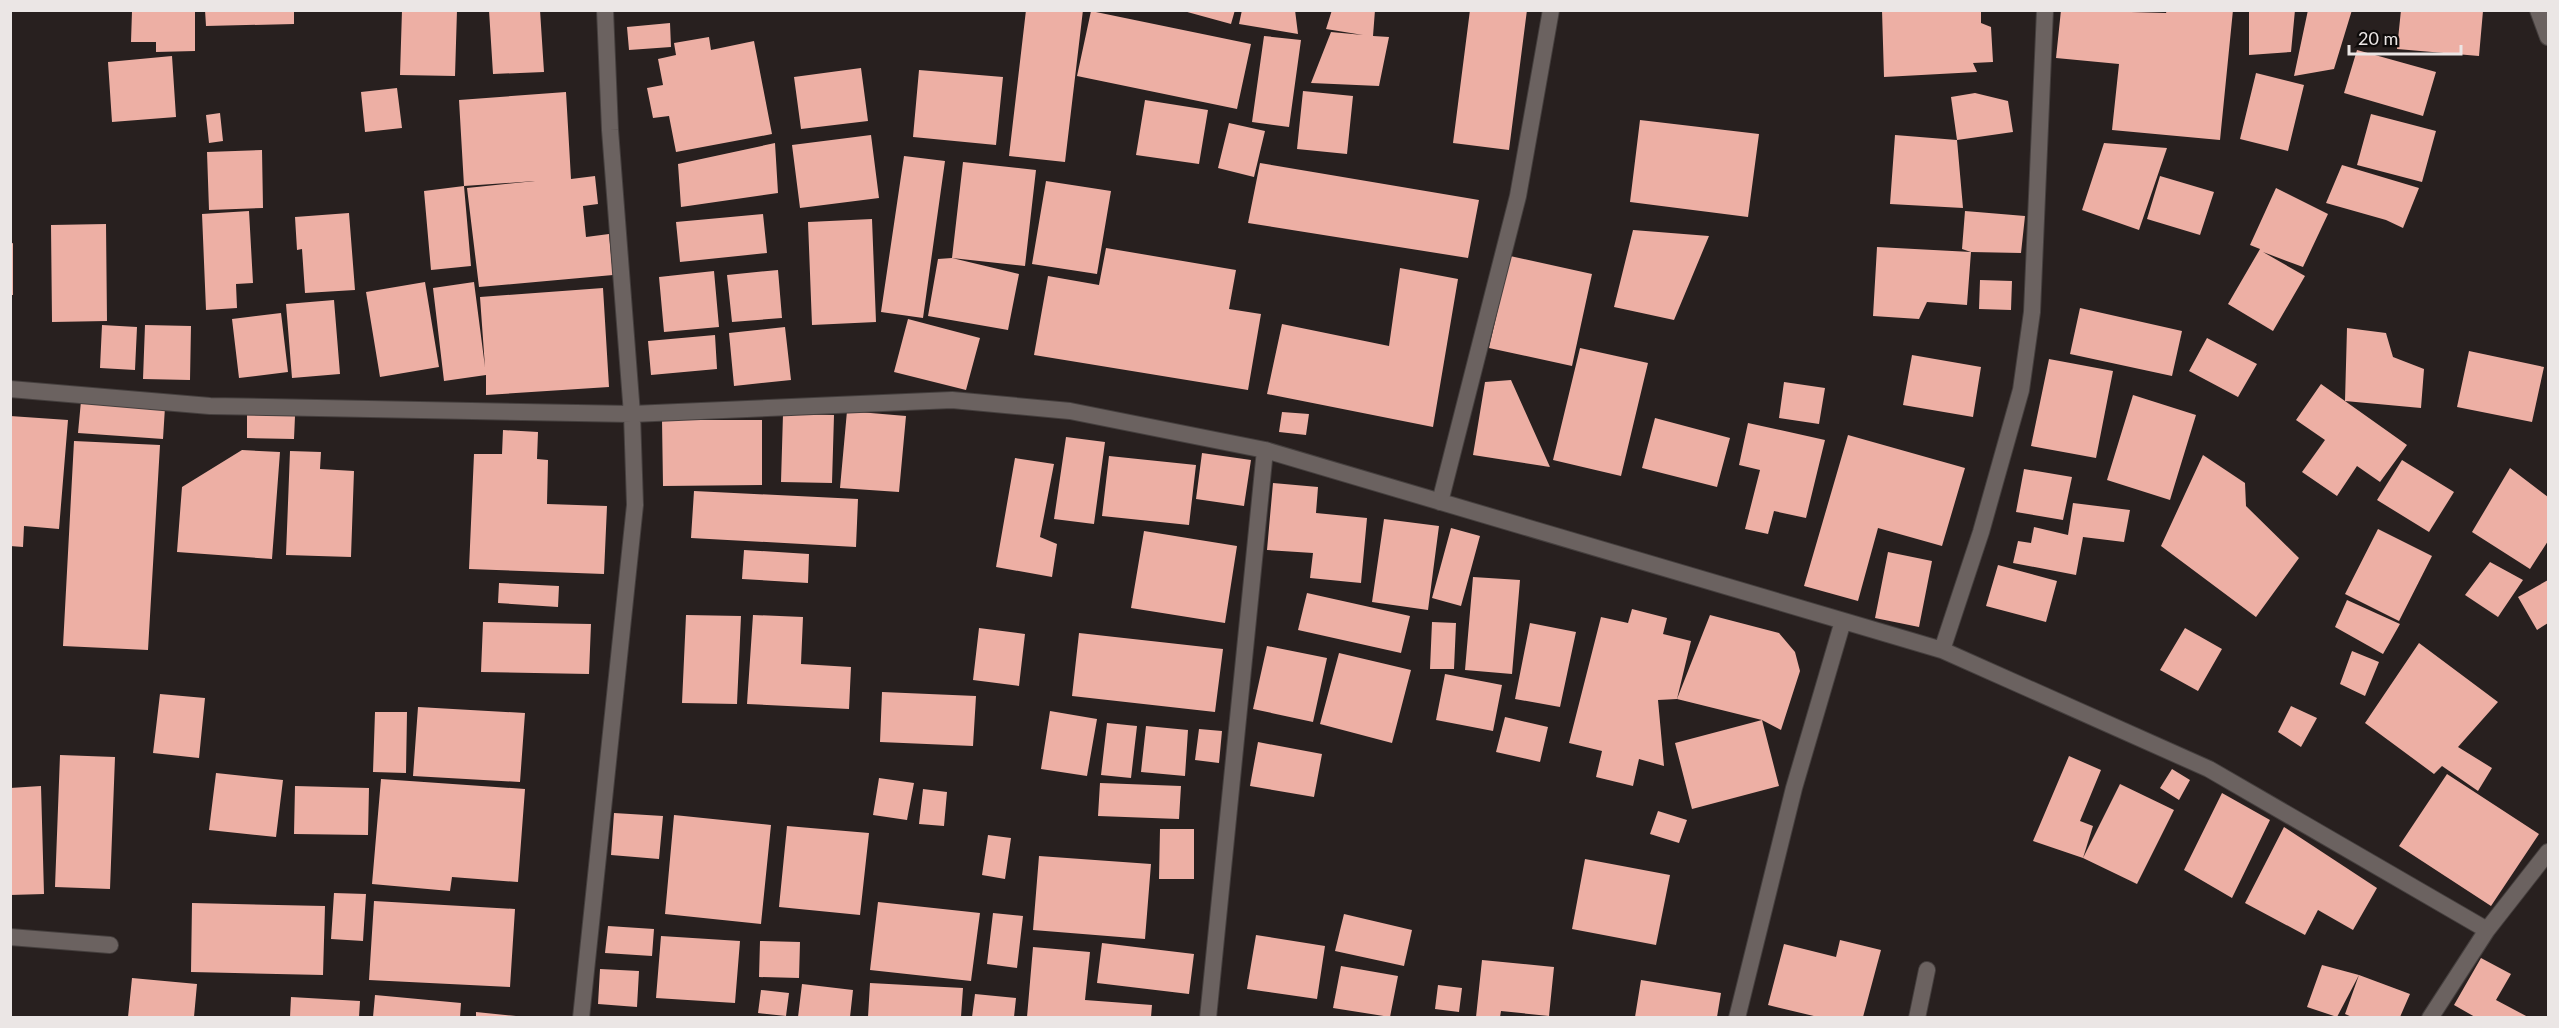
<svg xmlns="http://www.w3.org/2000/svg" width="2559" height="1028" font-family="Lato,sans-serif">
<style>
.building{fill:#edafa4}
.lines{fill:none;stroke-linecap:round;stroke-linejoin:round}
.minor-casing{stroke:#453f3e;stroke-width:18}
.minor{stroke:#6b6260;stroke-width:16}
</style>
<rect width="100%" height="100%" fill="#28201f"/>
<path class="building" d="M195,10V51L156,52V42H131L132,11Z
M205,10H294V24L206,26Z
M402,10H457L455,76L400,75Z
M489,10H540L544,72L493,74Z
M1026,10H1083L1065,162L1009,156Z
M1180,10H1235L1231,24Z
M1242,10H1295L1298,34L1239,24Z
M1332,10H1375L1373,36L1389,37L1379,86L1311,83L1331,32L1363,35L1326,29Z
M1470,10H1527L1509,150L1453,143Z
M1882,10H1981V23L1991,27L1993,62L1973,63L1977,72L1884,77Z
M2061,10L2166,13L2167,10H2233L2220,140L2112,130L2119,64L2056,58Z
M2249,10H2295L2291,52L2249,55Z
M2308,10H2352L2334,69L2294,76Z
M2401,10L2483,11L2479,56L2397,49Z
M1091,11L1251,44L1237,109L1077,76Z
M670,23L671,47L629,50L627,27Z
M1264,36L1301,40L1289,127L1252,122Z
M709,37L711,50L754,41L772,134L676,152L669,116L653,118L647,88L663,85L658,59L676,55L674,43Z
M2357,50L2436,72L2423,116L2344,93Z
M172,56L176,117L112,122L108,62Z
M861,68L868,121L801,129L794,77Z
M919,70L1003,77L996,145L913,137Z
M2256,73L2304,85L2288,151L2240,139Z
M397,88L402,128L365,132L361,92Z
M1303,91L1353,96L1347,154L1297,149Z
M566,92L571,179L595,176L598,204L583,206L586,237L609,234L613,275L479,287L467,188L535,181L464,186L459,100Z
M1975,93L2008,101L2013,132L1957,140L1951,97Z
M1145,100L1208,110L1199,164L1136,155Z
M220,113L223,141L209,143L206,115Z
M2371,114L2436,131L2422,182L2357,165Z
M1640,120L1759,134L1748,217L1630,202Z
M1229,123L1265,131L1254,177L1218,168Z
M871,135L879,198L800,208L792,145Z
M1895,135L1957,140L1963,208L1890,204Z
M775,143L778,193L681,207L678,164Z
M2104,143L2167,148L2139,230L2082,210Z
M262,150L263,208L209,210L207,152Z
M904,156L945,161L923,318L881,312Z
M963,162L1036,170L1025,266L952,258Z
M1260,163L1479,200L1468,258L1248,223Z
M2342,165L2419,188L2403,228L2386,220L2326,203Z
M2160,176L2214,192L2200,235L2147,219Z
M1046,181L1111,191L1097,274L1032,264Z
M464,186L471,266L431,270L424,191Z
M2276,188L2328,214L2303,267L2263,252L2305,276L2273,331L2228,304L2260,249L2250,245Z
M249,211L253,283L236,284L237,308L206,310L202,214Z
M1965,211L2025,216L2021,253L1971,252L1962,249Z
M349,213L355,290L305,293L302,249L297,250L295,217Z
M763,214L767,253L680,262L676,222Z
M872,219L876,322L812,325L808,222Z
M106,224L107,321L52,322L51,225Z
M1633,230L1709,236L1674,320L1614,307Z
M13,243V295H10V244Z
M1877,247L1971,252L1967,305L1927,302L1919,319L1873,316Z
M1106,248L1236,270L1229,309L1261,314L1248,390L1034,355L1048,276L1099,285Z
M1510,256L1592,274L1572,366L1489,348Z
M952,258L1019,274L1008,330L928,316L938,259Z
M1400,268L1458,279L1433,427L1267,394L1282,324L1389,346Z
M778,270L782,318L732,322L727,275Z
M714,271L719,327L664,332L659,277Z
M1980,280L2012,281L2011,310L1979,309Z
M425,282L439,367L380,377L366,292Z
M474,282L485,367L480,297L603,288L609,387L486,395V375L444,381L433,288Z
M334,300L340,374L292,378L286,304Z
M2080,308L2182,331L2172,376L2070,354Z
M281,313L288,372L239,378L232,319Z
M908,319L980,338L966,390L894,372Z
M102,325L137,327L135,370L100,368Z
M145,325L191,326L190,380L143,379Z
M785,327L791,380L734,386L729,333Z
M2347,328L2386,333L2393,357L2424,369L2421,408L2345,401Z
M715,335L717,369L651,375L648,341Z
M2207,338L2257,364L2238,397L2189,371Z
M1580,348L1648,363L1621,476L1553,460Z
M2469,351L2544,367L2532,422L2457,407Z
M1912,355L1981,367L1973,417L1903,405Z
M2049,359L2113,371L2096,458L2031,446Z
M1511,380L1550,467L1473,455L1485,382Z
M1784,382L1825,388L1819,424L1779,418Z
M2321,384L2407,445L2380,482L2357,466L2337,496L2302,472L2325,440L2296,420Z
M2133,395L2196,415L2170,500L2107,480Z
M81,401L165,407L163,439L78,433Z
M847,411L906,416L899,492L840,488Z
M1282,412L1309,414L1306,435L1279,432Z
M247,414L295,416L294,439L247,438Z
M783,414L834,415L832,483L781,482Z
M10,416L68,420L59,529L24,526L23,547L10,546Z
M1655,418L1730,438L1717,487L1642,468Z
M662,420H762V485L663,486Z
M1748,423L1825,440L1806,518L1774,511L1768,534L1745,529L1760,470L1739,465Z
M503,430L538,432L537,459L548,460L547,504L607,506L604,574L469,569L474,454H502Z
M1848,435L1965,468L1942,546L1878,528L1858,601L1804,586Z
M1066,437L1105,442L1094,524L1054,519Z
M74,441L160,445L148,650L63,646Z
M242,450L280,452L272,559L177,552L182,487Z
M290,451L321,452L320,469L354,471L351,557L286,555Z
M1202,453L1251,460L1244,506L1196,499Z
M2203,455L2245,483L2246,506L2299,558L2256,617L2161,546Z
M1109,456L1196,465L1189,525L1102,516Z
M1015,458L1054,464L1040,537L1057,544L1052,577L996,567Z
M2402,460L2454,492L2429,532L2377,500Z
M2510,468L2548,497V541L2530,569L2472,532Z
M2024,469L2072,477L2063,520L2016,512Z
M1273,483L1318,487L1316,513L1367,518L1361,583L1310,578L1313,553L1267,550Z
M694,491L858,499L856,547L691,538Z
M2073,503L2130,510L2124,542L2083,537L2076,575L2013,563L2018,541L2031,543L2034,527L2068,535Z
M1384,519L1439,526L1428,610L1372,602Z
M1451,528L1480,536L1461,606L1432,598Z
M2378,529L2432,556L2399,621L2345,594Z
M1144,531L1237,546L1225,623L1131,608Z
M744,550L809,554L808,583L742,579Z
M1888,552L1932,561L1919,627L1875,618Z
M2490,562L2523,580L2498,617L2465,595Z
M1998,565L2057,581L2046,622L1986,606Z
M1473,577L1520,580L1512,674L1465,670Z
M2548,580V623L2537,630L2518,597Z
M499,583L559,586L558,607L498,603Z
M1307,593L1410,616L1401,653L1298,630Z
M2347,600L2400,624L2383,654L2335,627Z
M1632,609L1667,618L1663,634L1691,641L1677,699L1710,615L1779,633L1795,652L1800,671L1781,730L1762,720L1677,699L1658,700L1664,766L1639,759L1633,786L1596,777L1602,751L1569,743L1601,617L1628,623Z
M686,615L741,616L737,704L682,703Z
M753,615L803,617L801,664L851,667L849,709L747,704Z
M483,622L591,624L589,674L481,672Z
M1432,622L1456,623L1454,669H1430Z
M1530,623L1576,632L1560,707L1515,699Z
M979,628L1025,634L1019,686L973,680Z
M2185,628L2222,649L2198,691L2160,670Z
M1079,633L1223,649L1215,712L1072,696Z
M2419,643L2498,702L2458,747L2492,768L2478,791L2442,766L2434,774L2365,723Z
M1267,646L1327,658L1313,722L1253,709Z
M2352,651L2379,662L2365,696L2340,684Z
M1339,653L1411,670L1392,743L1320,724Z
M1445,674L1502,685L1493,731L1436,720Z
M882,692L976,696L973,746L880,742Z
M160,694L205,698L199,758L153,753Z
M2291,706L2317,718L2301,747L2278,732Z
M418,707L525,713L520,782L413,776Z
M1050,711L1097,719L1087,776L1041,769Z
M375,712H407L406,773L373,772Z
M1505,717L1548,727L1540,762L1496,752Z
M1762,720L1779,786L1692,809L1675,743Z
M1107,723L1137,726L1131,778L1101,775Z
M1146,726L1188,730L1185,776L1141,772Z
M1199,729L1222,731L1219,763L1195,760Z
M1258,742L1322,754L1314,797L1250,786Z
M60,755L115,757L110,889L55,887Z
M2069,756L2101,770L2080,821L2093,826L2083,858L2033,841Z
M2172,769L2190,780L2179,800L2160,788Z
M216,773L283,780L276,837L209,830Z
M2447,774L2539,834L2491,906L2399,846Z
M879,778L914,783L907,820L873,815Z
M381,779L525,789L518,882L452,877L450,891L372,884Z
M1100,783L1181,786L1179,819L1098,816Z
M2120,784L2174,810L2137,884L2083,858Z
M41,786L44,894L10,895V788Z
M295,786L369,788L368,835L294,834Z
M923,789L947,792L944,826L919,824Z
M2222,793L2270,820L2232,898L2184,870Z
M1658,811L1687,820L1679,843L1650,834Z
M614,813L663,816L659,859L611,855Z
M674,815L771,825L761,924L665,914Z
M787,826L869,833L860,915L779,907Z
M2284,827L2377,888L2353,930L2318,910L2305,935L2245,903Z
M1160,829H1194V879H1159Z
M988,835L1011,838L1005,879L982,875Z
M1039,856L1151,864L1145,939L1033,930Z
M1585,859L1670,875L1656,945L1572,929Z
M334,893L366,894L363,941L331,939Z
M374,901L515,909L510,987L369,980Z
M878,902L980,913L971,981L870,970Z
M192,903L325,906L323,975L191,972Z
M993,913L1023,916L1017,968L987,964Z
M1344,914L1412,930L1404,966L1335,951Z
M608,926L654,929L652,956L605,953Z
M1256,935L1325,946L1317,999L1247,989Z
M661,936L740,941L735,1003L656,998Z
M1840,940L1881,950L1863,1017H1818L1768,1005L1784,944L1836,957Z
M760,941L800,942L799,978L759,977Z
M1102,943L1194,954L1189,994L1097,983Z
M1033,947L1090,952L1085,1000L1152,1005L1151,1017H1027Z
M2481,958L2511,974L2496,1000L2528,1017H2475L2454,1005Z
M1482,960L1554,967L1549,1016L1501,1011L1500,1017H1476Z
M2322,965L2359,975L2337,1017L2307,1007Z
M1341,966L1398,976L1390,1017L1333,1008Z
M600,969L639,971L637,1007L598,1004Z
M2359,975L2410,994L2400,1017H2352L2345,1014Z
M132,978L197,984L194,1017H128Z
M1641,980L1721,993L1717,1017H1635Z
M870,983L963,988L961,1017H868Z
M802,984L853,990L850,1017H798Z
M1438,985L1462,988L1459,1012L1435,1009Z
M761,990L789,993L786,1016L758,1013Z
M975,994L1016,998L1014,1017H972Z
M375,995L461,1003L460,1017H373Z
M291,997L360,1001L359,1017H290Z
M476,1012L516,1016V1017H476Z"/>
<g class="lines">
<defs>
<path id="minor" d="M2538,10L2548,37
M10,389L210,406L632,414L952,400L1070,411L1265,450L1942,650L2209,769L2487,930
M1440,502L1518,196L1551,10
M1942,650L1981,532L2021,390L2032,312L2045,10
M10,937L110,945
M581,1018L635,505L632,414L610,130L605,10
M1208,1018L1265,450
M1737,1018L1794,788L1843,621
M1917,1018L1927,970
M2430,1018L2487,930L2548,852"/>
</defs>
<use href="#minor" class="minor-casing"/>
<use href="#minor" class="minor"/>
</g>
<rect width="2559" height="1028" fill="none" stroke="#ebe6e5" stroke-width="24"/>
<path d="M2349 45v9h112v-9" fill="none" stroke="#ebe6e5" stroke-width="3"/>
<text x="2358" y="45" font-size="18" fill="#ebe6e5" stroke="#0e0b0a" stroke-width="4.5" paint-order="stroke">20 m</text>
</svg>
